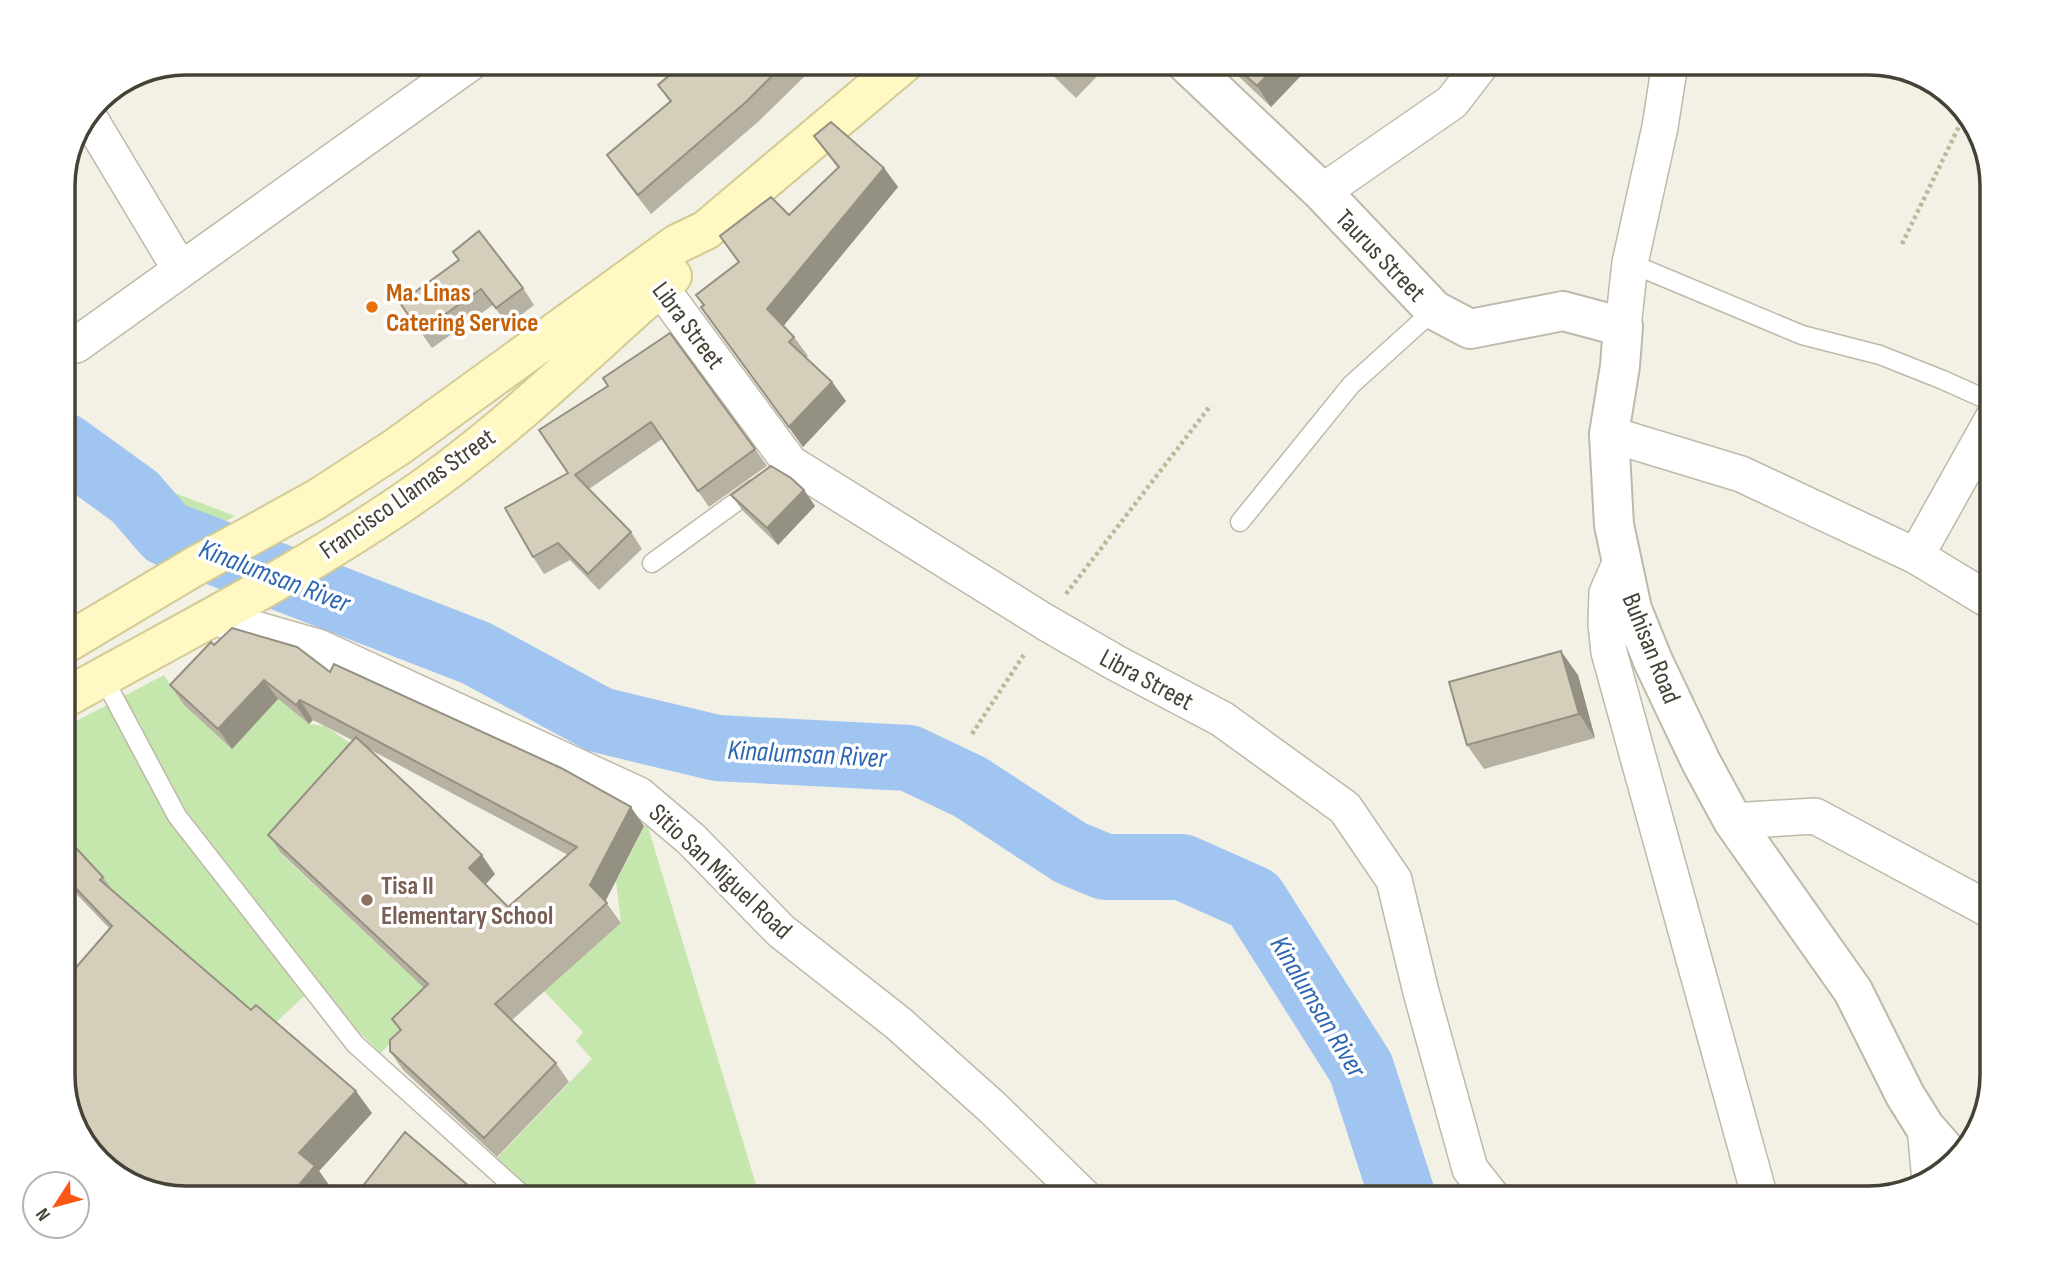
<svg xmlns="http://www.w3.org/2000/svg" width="2055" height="1261" font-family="'Sofia Sans Condensed',sans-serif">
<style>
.green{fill:#c5e7ad}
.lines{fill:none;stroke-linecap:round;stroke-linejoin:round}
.river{stroke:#a0c5f0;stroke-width:66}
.service-casing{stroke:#beb9a8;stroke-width:21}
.minor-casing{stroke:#beb9a8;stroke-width:38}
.tertiary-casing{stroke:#beb9a8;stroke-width:42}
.secondary-casing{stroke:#d3cb94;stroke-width:42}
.path{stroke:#c0b799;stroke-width:4.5;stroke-dasharray:3.5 3.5;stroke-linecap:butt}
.service{stroke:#fff;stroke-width:18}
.minor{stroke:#fff;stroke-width:35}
.tertiary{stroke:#fff;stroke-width:38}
.secondary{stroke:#fff8c3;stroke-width:38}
.wall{fill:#b6b1a0;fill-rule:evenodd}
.shaded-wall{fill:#949082}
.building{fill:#d4ceba;stroke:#949082;stroke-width:2}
.food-dot{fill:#e8710a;stroke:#fff;stroke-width:2.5}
.education-dot{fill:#8d6e63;stroke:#fff;stroke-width:2.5}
.labels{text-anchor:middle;stroke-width:7;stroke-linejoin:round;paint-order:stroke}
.street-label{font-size:26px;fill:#454135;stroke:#fff}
.food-label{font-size:26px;font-weight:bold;fill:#c56008;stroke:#fff;text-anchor:start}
.education-label{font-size:26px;font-weight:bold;fill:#785e54;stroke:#fff;text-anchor:start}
.water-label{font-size:28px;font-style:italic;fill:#2e67b1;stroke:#fff}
.rim{fill:none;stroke:#454135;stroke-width:3.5}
</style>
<rect width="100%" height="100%" fill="#f3f0e5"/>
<path class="green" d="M63,421L141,480L235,516L178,547L162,528L145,526L141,521L94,481L63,491Z
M164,675L184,705L232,748L278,699L309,724L325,726L369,756L282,855L405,970L439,988L381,1053L313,988L271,1027L146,928L63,840V728Z
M645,825L648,827L760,1198H533L496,1159L592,1059L576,1041L583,1032L544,991L621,923L616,881Z"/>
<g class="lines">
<path class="river" d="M63,445L135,497L166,533L476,653L600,720L717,748L909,758L970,787L1071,853L1105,867H1182L1254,899L1361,1068L1403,1198"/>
<defs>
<path id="service" d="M1630,263L1802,335L1880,355L1943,380L1992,402
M1240,522L1351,385L1434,310
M652,563L754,489
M103,677L177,816L355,1044L526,1198"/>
<path id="minor" d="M90,119L180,269
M1322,192L1452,102L1482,63
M646,268L790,463L1045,622L1116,663L1222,719L1345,808L1394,880L1421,992L1470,1169L1493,1198
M1623,327L1630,263L1660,127L1670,63
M76,345L470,63
M1609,434L1741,474L1916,556L1992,602
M1916,556L1992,420
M1621,561L1607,593L1606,624L1609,652L1760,1198
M213,617L318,647L639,795L691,839L781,931L898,1023L993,1108L1085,1198
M1733,821L1815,816L1992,911
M1925,1127L1930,1181"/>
<path id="tertiary" d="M1186,63L1322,192L1434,310L1470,329L1563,311L1623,327L1620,366L1609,434L1614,525L1632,609L1653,661L1701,762L1733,821L1853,991L1905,1095L1925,1127L1953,1159"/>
<path id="secondary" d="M63,645L192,568L317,499L397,447L677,244L706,230L904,63
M63,699C185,631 311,568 425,487C513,424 591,347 672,276"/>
</defs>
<use href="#service" class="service-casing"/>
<use href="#minor" class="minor-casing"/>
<use href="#tertiary" class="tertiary-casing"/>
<use href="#secondary" class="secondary-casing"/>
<path class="path" d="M1902,244L1965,114
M1066,594L1211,405
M972,734L1025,653"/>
<use href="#service" class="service"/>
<use href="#minor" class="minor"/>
<use href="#tertiary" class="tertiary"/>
<use href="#secondary" class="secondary"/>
</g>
<path class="wall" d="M664,63H823L809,76L807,74L759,121L651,214L620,174L607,155L670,102L658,85L672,74Z
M1040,63H1110L1076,98Z
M1229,63H1313L1271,107L1236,74Z
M814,136L884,168L898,187L783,326L794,337L808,356L806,358L832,382L846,401L803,447L715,327L701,307L703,306L696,295L739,263L720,236L789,215L838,168Z
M459,260L523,288L534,305L508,325L493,305L432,348L400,303Z
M608,386L755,449L767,466L709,507L662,439L589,489L631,532L642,549L599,590L570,560L544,574L533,557Z
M804,490L815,506L778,545L743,511L731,495Z
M63,504L69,513L63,517Z
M214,645L330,672L644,826L605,901L621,923L512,1020L556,1063L569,1082L497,1157L403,1070L390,1051L400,1031L392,1019L424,988L282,854L268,835L352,740L313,720L309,724L278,699L232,749L184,705L170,685ZM369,749L568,855L508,907L485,885L495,874Z
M1578,675L1595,738L1484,769L1467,745Z
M63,834L103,877L113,891L372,1113L319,1171L331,1188L323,1198H186L110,929L63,880Z"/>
<path class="shaded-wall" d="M1279,63H1313L1271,107L1257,86Z
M884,168L898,187L781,329L767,309Z
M832,382L846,401L803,447L789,427Z
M804,490L815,506L778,545L767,528Z
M1561,651L1578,675L1595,738L1579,714Z
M264,680L278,699L232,749L218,729Z
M300,700L313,720L309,724L296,705Z
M631,807L644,826L604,904L590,885Z
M482,855L495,874L482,888L469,868Z
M356,1091L372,1113L319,1171L331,1188L323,1198H288L299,1153Z"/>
<path class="building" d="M664,63H785L746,102L638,195L607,155L671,101L658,85L672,73Z
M1048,63H1069L1059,74Z
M1232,63H1279L1257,86Z
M831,122L884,168L767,309L794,337L789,342L832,382L789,427L701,307L704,305L696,295L739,262L720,236L771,197L789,215L839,167L814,136Z
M479,231L523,288L496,308L481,289L420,332L400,303L459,260L453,252Z
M670,333L755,449L698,491L651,422L575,475L631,532L588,574L558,543L533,557L505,508L568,473L539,430L608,386L603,378Z
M771,466L791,478L804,490L767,528L731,495Z
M232,628L297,647L330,672L334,664L561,768L631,807L590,885L607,903L495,1004L556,1063L484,1138L390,1051V1040L401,1030L392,1019L428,984L268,835L356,737L482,855L469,868L508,907L577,847L300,700L296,705L264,680L218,729L170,685L211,642L214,645Z
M1561,651L1579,714L1467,745L1449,682Z
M63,834L103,877L100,880L251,1010L256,1005L356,1091L299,1153L315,1166L288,1198H186L124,1181L80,1137L63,1082V979L71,970L73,971L112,926L63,875Z
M405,1132L483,1198H368L359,1191Z"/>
<circle class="food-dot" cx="372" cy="307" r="7"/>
<circle class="education-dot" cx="367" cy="900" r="7"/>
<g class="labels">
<g class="street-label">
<text transform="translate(1381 255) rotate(46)" y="9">Taurus Street</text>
<text transform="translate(689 325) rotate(53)" y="9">Libra Street</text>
<text transform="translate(407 493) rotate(-35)" y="9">Francisco Llamas Street</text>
<text transform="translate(1652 648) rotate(68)" y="9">Buhisan Road</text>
<text transform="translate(1147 679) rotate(28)" y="9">Libra Street</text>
<text transform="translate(721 871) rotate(43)" y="9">Sitio San Miguel Road</text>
</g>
<g class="food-label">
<text x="386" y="301">Ma. Linas<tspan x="386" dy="30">Catering Service</tspan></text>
</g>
<g class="education-label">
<text x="381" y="894">Tisa II<tspan x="381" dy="30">Elementary School</tspan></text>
</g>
<g class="water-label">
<text transform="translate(275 575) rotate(21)" y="10">Kinalumsan River</text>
<text transform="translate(807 753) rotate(3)" y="10">Kinalumsan River</text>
<text transform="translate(1319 1006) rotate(59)" y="10">Kinalumsan River</text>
</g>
</g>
<path d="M0 0H2055V1261H0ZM186 75H1869A111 111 0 0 1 1980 186V1075A111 111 0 0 1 1869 1186H186A111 111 0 0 1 75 1075V186A111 111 0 0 1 186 75Z" fill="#fff" fill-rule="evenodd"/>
<path class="rim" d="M186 75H1869A111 111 0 0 1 1980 186V1075A111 111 0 0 1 1869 1186H186A111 111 0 0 1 75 1075V186A111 111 0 0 1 186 75Z"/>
<g transform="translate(56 1205) rotate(234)"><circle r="33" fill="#ffffff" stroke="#b5b3ae" stroke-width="2"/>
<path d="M0-5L12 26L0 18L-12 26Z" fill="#fb5614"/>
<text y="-10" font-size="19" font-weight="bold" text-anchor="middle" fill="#454135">N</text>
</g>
</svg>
